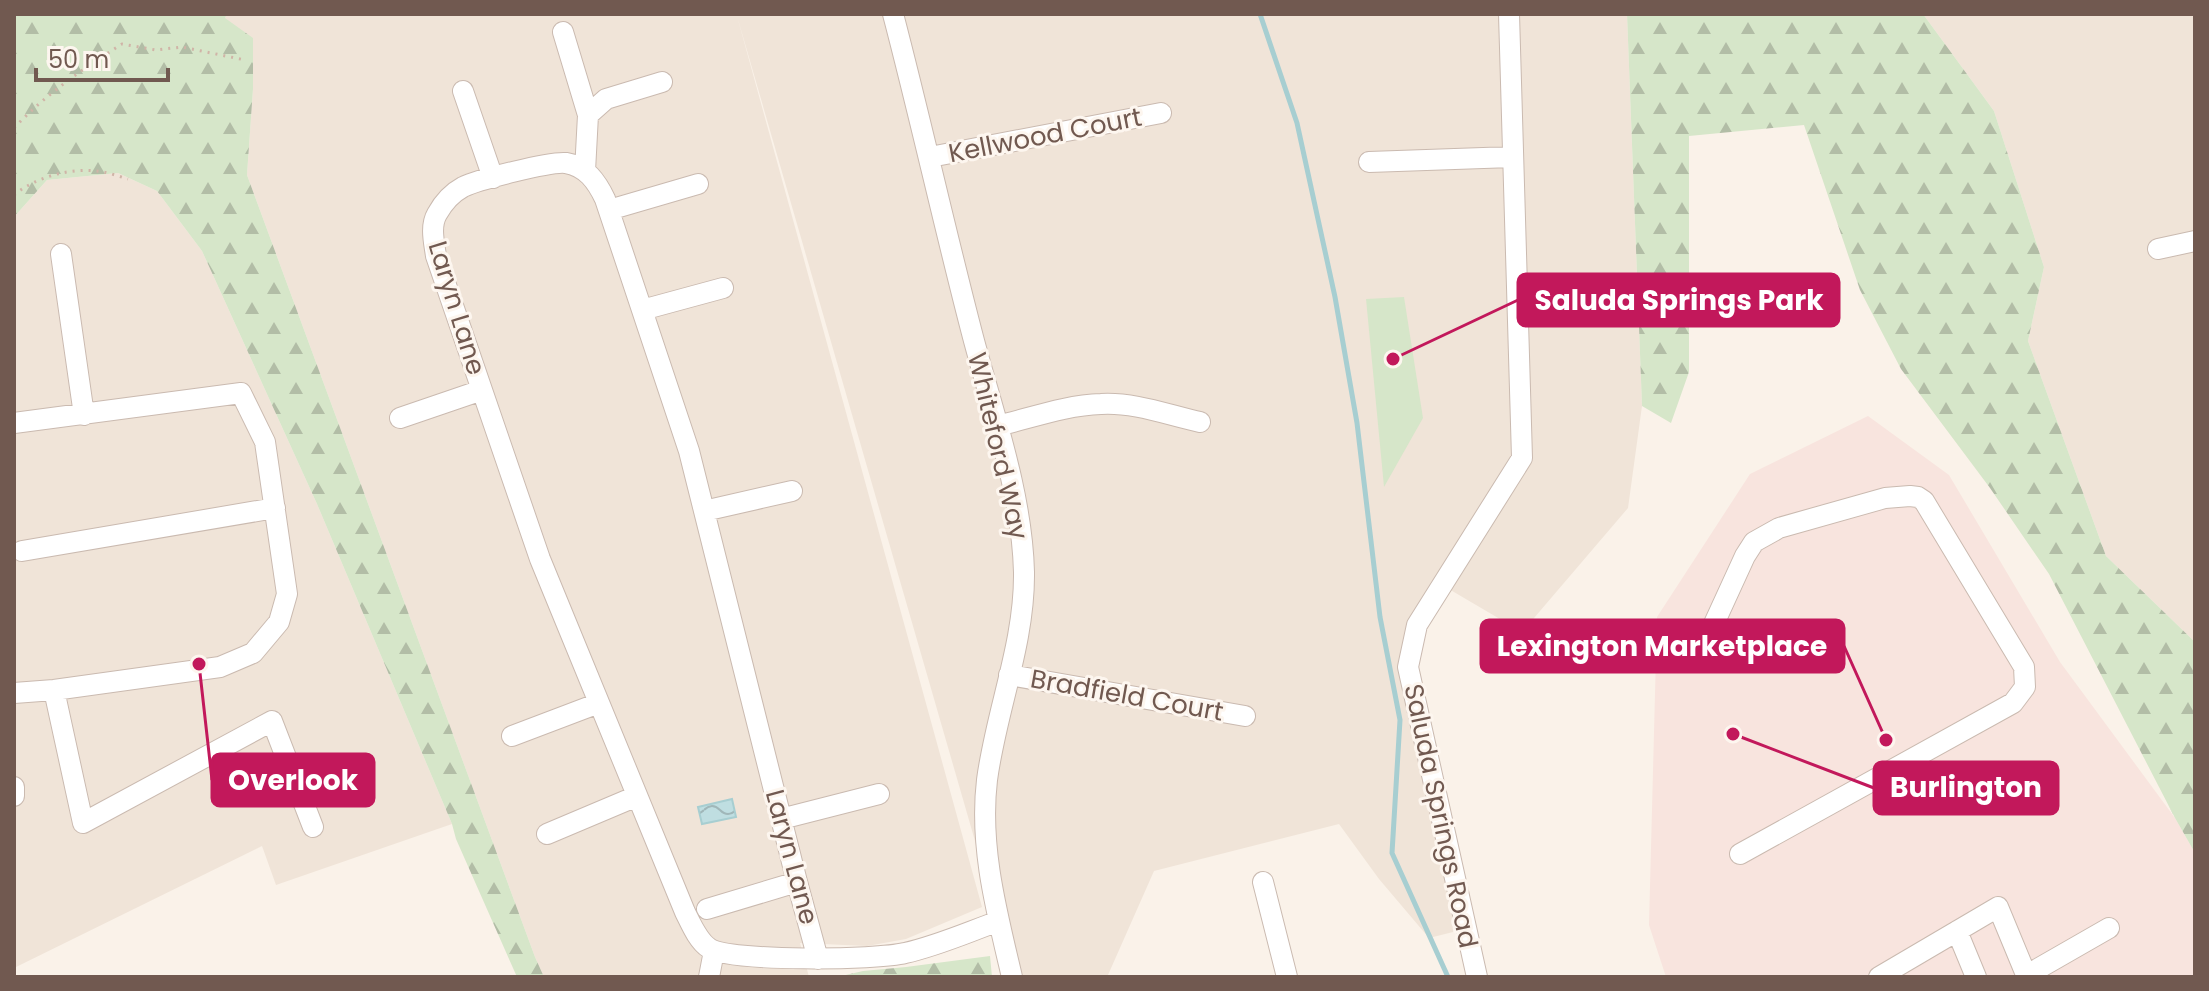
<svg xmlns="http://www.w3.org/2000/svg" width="2209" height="991" font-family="Poppins,sans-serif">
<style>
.residential{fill:#f0e4d8}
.commercial{fill:#f8e4de}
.forest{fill:url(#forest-firs)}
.green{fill:#d6e6c9}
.water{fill:url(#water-waves);stroke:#a7ced1;stroke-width:2}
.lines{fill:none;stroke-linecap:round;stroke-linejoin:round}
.stream{stroke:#a7ced1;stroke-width:5}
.minor-casing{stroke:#cabab0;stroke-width:22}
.path{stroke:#d0b4a7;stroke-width:3;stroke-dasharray:2 6;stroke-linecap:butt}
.minor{stroke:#fff;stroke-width:20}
.labels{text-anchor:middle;stroke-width:6;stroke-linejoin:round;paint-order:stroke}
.street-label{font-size:26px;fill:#715950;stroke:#fdf6ef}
.leader{fill:none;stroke:#c2185b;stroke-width:3}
.callout-dot{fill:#c2185b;stroke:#fdf6ef;stroke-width:3}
.callout{fill:#c2185b;stroke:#c2185b;stroke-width:3}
.callout-label{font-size:28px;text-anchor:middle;font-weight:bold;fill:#fff}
</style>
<defs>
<pattern id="forest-firs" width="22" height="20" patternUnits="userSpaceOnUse" patternTransform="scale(2)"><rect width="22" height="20" fill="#d6e6c9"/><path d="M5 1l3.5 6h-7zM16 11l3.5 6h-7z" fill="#b2bda6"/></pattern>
<pattern id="water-waves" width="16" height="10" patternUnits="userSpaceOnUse" patternTransform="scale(2)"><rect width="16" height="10" fill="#bfdee1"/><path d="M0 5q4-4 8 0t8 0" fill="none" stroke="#a0b7b9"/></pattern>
</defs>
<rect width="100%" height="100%" fill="#faf2e9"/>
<path class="residential" d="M227,14H1627L1642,406L1628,508L1522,632L1442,585L1408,667L1463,915L1453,932L1429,938L1379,879L1339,824L1154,871L1108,975L1103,977H1020L1003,938L737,16L982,907L906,939L867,946L800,943L809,977H544L535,957L247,175L253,89L225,18Z
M1923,14H2195V642L2106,556L2028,341L2044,267L1994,111Z
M118,173L157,191L202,251L317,504L452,824L276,885L262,846L14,968V217L47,180Z"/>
<path class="commercial" d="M1868,416L1949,475L2060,662L2175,818L2195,853V977H1666L1649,925L1657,617L1750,474Z"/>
<path class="forest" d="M14,14H227L225,18L253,38V89L247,175L535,957L544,977H517L456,839L452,824L317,504L202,251L157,191L118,173L47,180L14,217Z
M1627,14H1923L1994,111L2044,267L2028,341L2106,556L2195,642V853L2175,818L2049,574L1990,488L1901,369L1860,290L1804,125L1689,136V372L1671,423L1642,406Z
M990,956L992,977H837L863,971L906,967Z"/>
<path class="green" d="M1404,297L1423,418L1384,487L1366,299Z"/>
<path class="water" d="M732,799L736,817L702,824L698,807Z"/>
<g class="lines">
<path class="stream" d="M1260,14L1297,123L1335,297L1357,423L1380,617L1400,720L1392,853L1448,977"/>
<defs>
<path id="minor" d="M893,14C921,121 945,230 973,337C993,413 1022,493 1024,572C1025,643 996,711 987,780C979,847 997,913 1012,977
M563,32L588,115L585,171
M463,91L493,178
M588,115L606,99L662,82
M930,157L1161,113
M1369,162L1512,157
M609,210L698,184
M2158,249L2195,241
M61,254L84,415
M642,310L723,288
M400,418L482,390
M14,423L241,393L265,442L287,594L279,622L253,653L220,667L54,690L14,693
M997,426C1031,418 1066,405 1101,404C1134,402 1168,415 1200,422
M704,511L792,491
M22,551L275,508
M1701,652L1745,556L1754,542L1779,528L1885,498L1910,496L1918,497L1924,501L2024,667L2025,687L2013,703L1740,854
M1009,675L1245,716
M54,690L83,823L272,721L313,827
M512,736L599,703
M14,787V796
M781,819L879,794
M547,834L637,796
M1263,882L1287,977
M707,909L797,882
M1957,931L1976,977
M818,959L797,882L689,451L605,199C597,182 586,166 566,163C551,161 477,180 463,187C452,193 443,203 437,214C430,226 434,242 436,256L540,559L685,912C691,924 698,941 709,948C728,962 878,960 905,953C937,946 968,932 999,921
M2027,975L2109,928
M709,977L714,951
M1477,977L1408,667L1417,625L1522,458L1509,14
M1879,977L1998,907L2027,977"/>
</defs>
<use href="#minor" class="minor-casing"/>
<path class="path" d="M14,128C46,94 84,68 122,44L156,50L182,47L245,60
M14,195C36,177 69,168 97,171C107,172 118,176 128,179"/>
<use href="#minor" class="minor"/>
</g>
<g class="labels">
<g class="street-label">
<text transform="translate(1045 135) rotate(-11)" y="9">Kellwood Court</text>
<text transform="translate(457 308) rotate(73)" y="9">Laryn Lane</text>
<text transform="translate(998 446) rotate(77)" y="9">Whiteford Way</text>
<text transform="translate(1127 695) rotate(10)" y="9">Bradfield Court</text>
<text transform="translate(1441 816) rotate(78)" y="9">Saluda Springs Road</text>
<text transform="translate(792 857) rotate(75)" y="9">Laryn Lane</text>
</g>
</g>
<path class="leader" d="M1393 359L1518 300M1886 740L1844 646M199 664L212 780M1733 734L1874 788"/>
<g class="callout-dot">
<circle cx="1393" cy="359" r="8"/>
<circle cx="1886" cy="740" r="8"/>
<circle cx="199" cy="664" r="8"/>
<circle cx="1733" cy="734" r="8"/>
</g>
<g class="callout">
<rect x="1518" y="274" width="321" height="52" rx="8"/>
<rect x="1481" y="620" width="363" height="52" rx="8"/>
<rect x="212" y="754" width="162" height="52" rx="8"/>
<rect x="1874" y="762" width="184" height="52" rx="8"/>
</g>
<g class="callout-label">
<text x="1679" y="310">Saluda Springs Park</text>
<text x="1662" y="656">Lexington Marketplace</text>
<text x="293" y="790">Overlook</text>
<text x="1966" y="797">Burlington</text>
</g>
<rect width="2209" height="991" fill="none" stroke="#715950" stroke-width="32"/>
<path d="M36 68v12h132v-12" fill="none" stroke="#715950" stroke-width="4"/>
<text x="48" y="68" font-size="24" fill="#715950" stroke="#fdf6ef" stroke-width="6" paint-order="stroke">50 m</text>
</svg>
